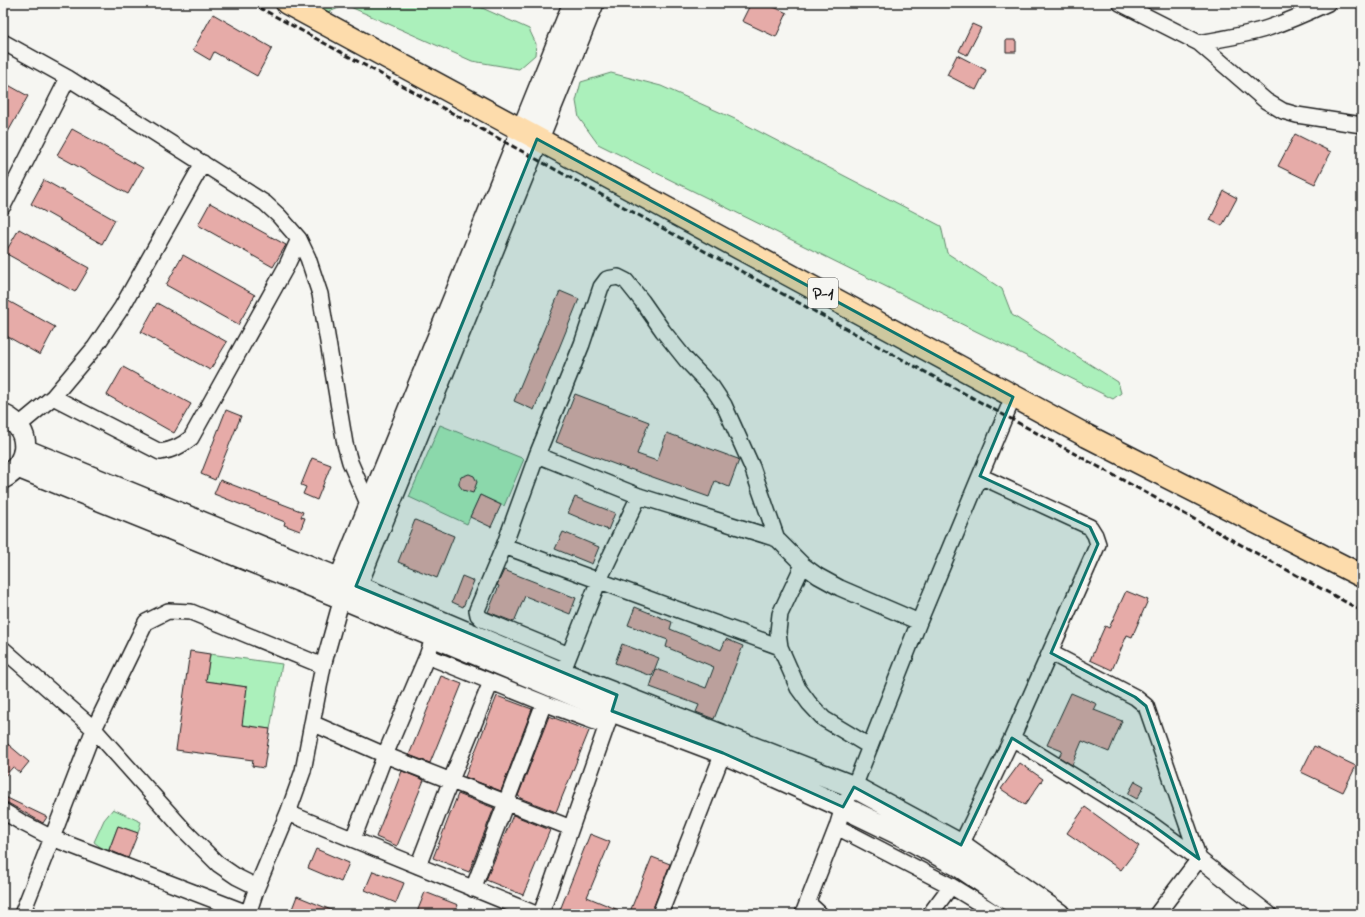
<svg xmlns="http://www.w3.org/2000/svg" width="1365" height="917" font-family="'Indie Flower',sans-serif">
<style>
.green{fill:#abf0bb;stroke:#64866c}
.building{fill:#e6aba8;stroke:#1c1c1c}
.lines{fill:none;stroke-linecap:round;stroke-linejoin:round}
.street-casing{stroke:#1c1c1c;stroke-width:18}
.secondary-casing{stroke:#1c1c1c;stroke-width:24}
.highway-casing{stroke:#1c1c1c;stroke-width:25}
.street{stroke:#f6f6f2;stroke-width:15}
.secondary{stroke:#f6f6f2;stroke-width:21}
.highway{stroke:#fddcac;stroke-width:22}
.rail{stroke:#1c1c1c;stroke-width:3;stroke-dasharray:6 3;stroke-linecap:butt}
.marked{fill:#0f766e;fill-opacity:0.2;stroke:#0f766e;stroke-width:3;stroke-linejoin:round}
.labels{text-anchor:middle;stroke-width:3.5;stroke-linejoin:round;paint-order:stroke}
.shield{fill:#f6f6f2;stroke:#5d5d5c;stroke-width:1}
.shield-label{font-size:17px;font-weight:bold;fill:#1c1c1c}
</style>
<rect width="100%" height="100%" fill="#f6f6f2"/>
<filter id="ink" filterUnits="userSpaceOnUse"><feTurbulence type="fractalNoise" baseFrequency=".025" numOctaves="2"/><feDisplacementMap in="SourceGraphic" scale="8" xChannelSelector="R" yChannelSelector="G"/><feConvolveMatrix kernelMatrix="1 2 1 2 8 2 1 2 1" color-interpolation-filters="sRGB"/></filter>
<g filter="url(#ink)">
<path class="green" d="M313,3H471L529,29L536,44L535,55L519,69L472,61L346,5L329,12Z
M611,73L661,86L735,119L941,226L947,253L1002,289L1012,315L1118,382L1121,393L1113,399L598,144L579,118L576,101L581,82Z
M440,425L524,459L504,506L480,495L467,524L409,497Z
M210,654L282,664L270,729L200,720L243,715L247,687L206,681Z
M113,809L141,822L138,833L118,826L108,852L99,846L94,842L104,820Z"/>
<path class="building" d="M751,3H765L787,13L776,37L742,21Z
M213,14L272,48L257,76L214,52L210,60L193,50Z
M972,24L981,28L967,55L959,51Z
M1006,40H1016V52H1006Z
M957,55L986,70L976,90L947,75Z
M3,82L28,96L3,141Z
M72,129L143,168L128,194L57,155Z
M1295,134L1331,152L1315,184L1278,166Z
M44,180L115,220L102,244L31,204Z
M1224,191L1237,198L1222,226L1210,220Z
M210,203L286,245L273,267L198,225Z
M19,229L89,268L75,292L5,253Z
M183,255L255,295L238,325L166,285Z
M560,291L579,299L534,410L514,401Z
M3,298L55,327L40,355L3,334Z
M157,303L227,342L210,370L141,332Z
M123,367L191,404L174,433L107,395Z
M575,394L649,422L637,454L657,461L667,433L738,459L739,460L729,487L715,481L709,497L630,469V470L556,442Z
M226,410L241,416L215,480L201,474Z
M312,458L331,465L317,500L303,494L306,487L301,485Z
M469,474L474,476L477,482L473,493L463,490L459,485V482L461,477Z
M220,480L303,512L301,517L305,518L300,531L284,525L285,522L214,494Z
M480,495L501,505L491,527L470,517Z
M575,497L615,513L608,530L568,513Z
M415,520L454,536L437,578L398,562Z
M563,532L599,547L592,564L555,549Z
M504,570L576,598L570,614L525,596L514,622L488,612L499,586L497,585Z
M462,576L474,581L463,607L452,602Z
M1126,591L1148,600L1132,637L1127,635L1112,670L1090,660L1105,626L1109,628Z
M635,607L672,622L670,629L721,650L726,639L743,646L714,719L696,712L699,705L650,687L656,669L706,688L714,667L666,647L668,640L628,625Z
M622,644L659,658L652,676L615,663Z
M190,651L210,654L206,681L247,687L242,725L270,729L264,768L252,766L253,760L176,750Z
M441,676L462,684L430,763L409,755Z
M1071,693L1097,704L1094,710L1122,721L1109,752L1082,741L1072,765L1059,757L1062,751L1047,745Z
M497,696L532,709L501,791L465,777Z
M549,716L589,731L556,812L520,798V797L518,796Z
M3,740L29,762L20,773L13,767L3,778Z
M1314,746L1356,766L1343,792L1301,772Z
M1020,763L1043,779L1025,805L1001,789Z
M402,771L424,780L397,846L376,837Z
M1135,781L1144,786L1137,799L1128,794Z
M458,794L494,808L469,872L433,858Z
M3,796L47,817L43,823L8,803L3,802Z
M1085,807L1139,846L1121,870L1067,833Z
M513,815L550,830L523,895L486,880Z
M118,826L138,833L128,858L109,850Z
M590,834L610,842L587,897L628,914H570L560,910Z
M316,849L349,863L341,882L308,868Z
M652,857L670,864L652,911L650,914H629Z
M373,871L404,883L396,903L365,890Z
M425,892L458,905L454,914H423L417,912Z
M297,896L341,914H290Z"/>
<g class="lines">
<defs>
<path id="street" d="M1120,3L1199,43L1266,101L1283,111L1297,115L1362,125
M3,42L68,78L265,203L279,216L299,239L308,258L320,294L345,444L350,462L369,506
M1199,43C1222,39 1246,35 1268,28C1289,21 1309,12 1328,3
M3,206L68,78
M53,397L160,452C173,450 181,446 191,438L286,267L299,239
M18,426L53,397L95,347L122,307L203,163
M537,455L639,496L777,539
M980,476L1090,527L1095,535L1098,544L1012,738
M504,546L780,647
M803,565L780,614L778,632L780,647L798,688L809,703L824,719L869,746
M3,649L94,729L184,830L218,864L237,877L257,887
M1051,653L1135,697L1146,706L1199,859
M569,655L482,619L478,615L477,610L504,546L537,455L582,344L601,287L607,279L618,277L626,281L642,301L663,331L687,361L712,387L724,405L752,467L777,539L803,565L818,576L840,588L919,622
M427,656L544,703L606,726
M566,663L599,580L639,496
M312,723L385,755L571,828
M3,811L21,822L52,838L250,914
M288,813L536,914
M837,827L951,886L997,914
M353,839L385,755L427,656L434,636
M961,845L1012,738L1151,824L1199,859
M418,866L451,780L491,682
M473,889L544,703
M808,903L820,914
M22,914L52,838L94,729L146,622L168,611L191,612L323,666
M248,914L257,887L288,813L303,771L323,666L342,598
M541,914L615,702
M660,914L723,753
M803,914L837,827L843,807L854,787L919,622L1013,397
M930,914L951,886
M1157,914L1199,859L1269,914"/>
<path id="secondary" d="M3,415C33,429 31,463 3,478
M25,450L340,579L562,673L854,787L961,845L1059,914
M18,467L342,598L612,711L723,753L843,807L905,837L959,866L1030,914
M342,593L340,579L574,3
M346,595L356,586L593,3"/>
<path id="highway" d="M287,3L1087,436L1362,576"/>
</defs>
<use href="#street" class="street-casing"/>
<use href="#secondary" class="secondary-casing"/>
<use href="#highway" class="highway-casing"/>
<use href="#street" class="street"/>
<use href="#secondary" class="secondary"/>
<use href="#highway" class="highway"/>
<path class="rail" d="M251,3L1362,611"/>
</g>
</g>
<path class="marked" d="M537,139L1013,397L980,476L1090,527L1098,544L1051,653L1135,697L1146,706L1199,859L1151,824L1012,738L961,845L854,787L843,807L723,753L612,711L617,695L356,586Z"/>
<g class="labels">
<rect class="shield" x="808" y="278" width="30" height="30" rx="3"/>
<g class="shield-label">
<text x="823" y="299">P-1</text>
</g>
</g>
<rect width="1365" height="917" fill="none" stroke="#f6f6f2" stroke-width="16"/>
<rect x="8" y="8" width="1349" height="901" fill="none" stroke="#1c1c1c" stroke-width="1.5" filter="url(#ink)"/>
</svg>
